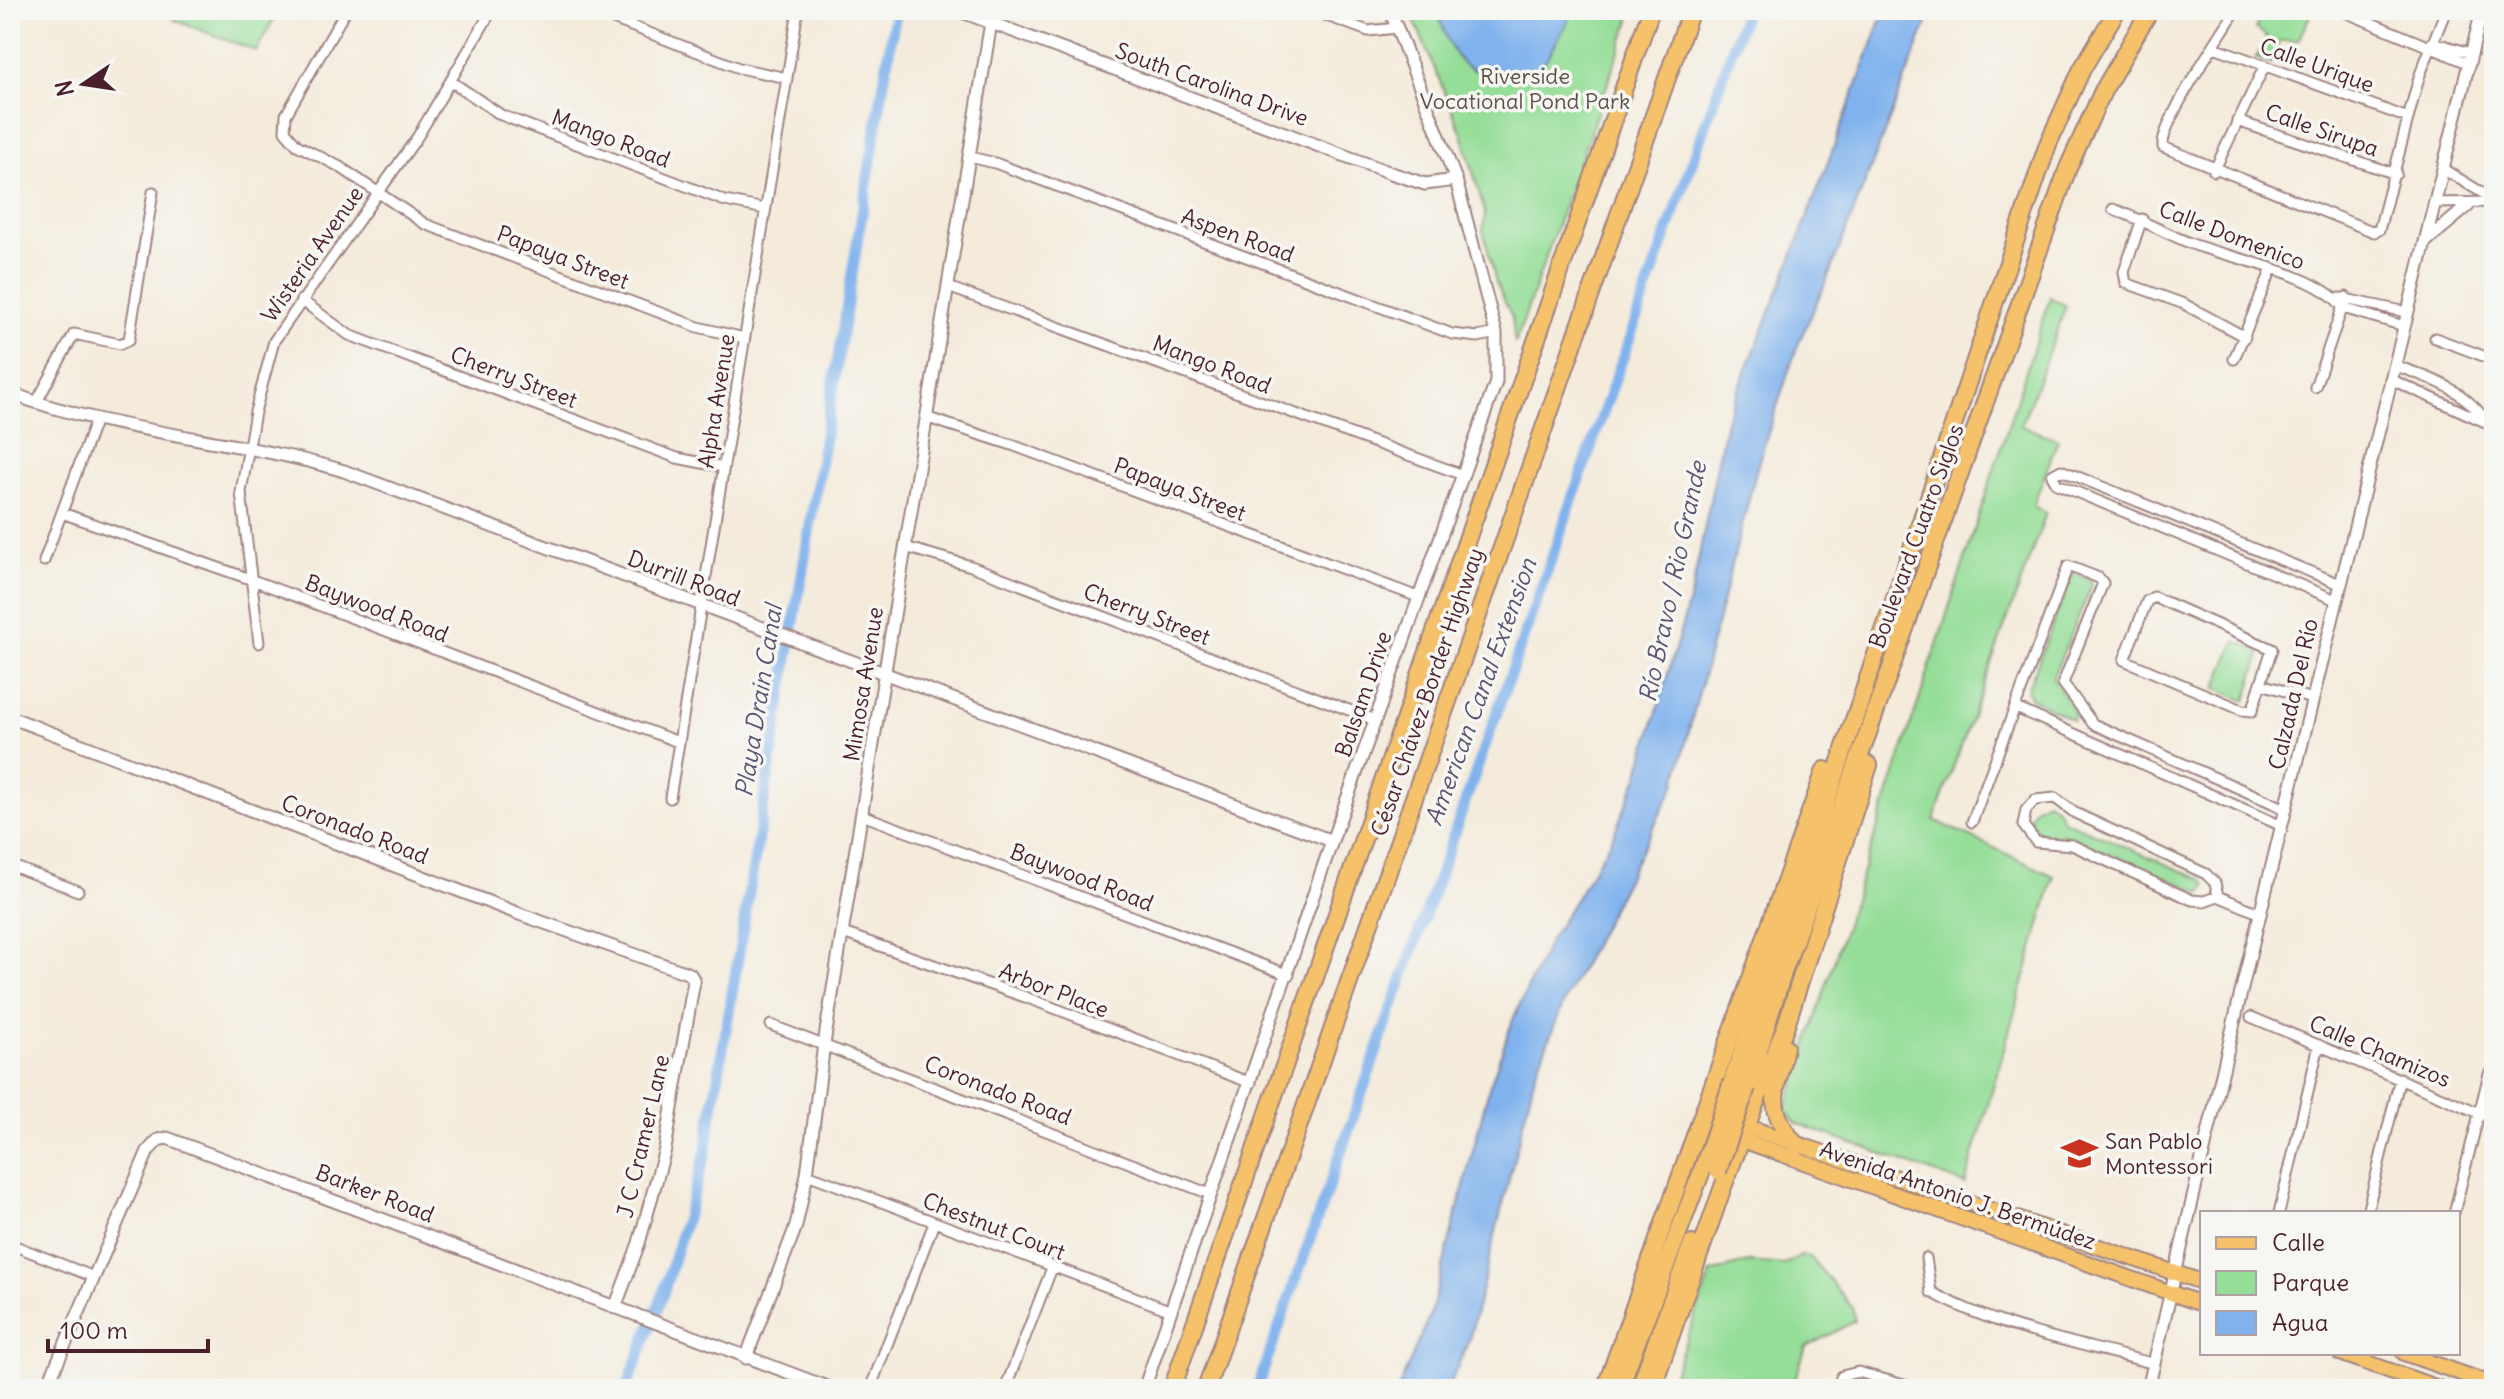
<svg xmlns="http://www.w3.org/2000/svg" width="2504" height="1399" font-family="Delius,sans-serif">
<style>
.green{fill:#95de98;stroke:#707e62;stroke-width:2}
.water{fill:#80b2ed;stroke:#65688c;stroke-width:2}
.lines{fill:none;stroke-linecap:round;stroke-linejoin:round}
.canal{stroke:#80b2ed;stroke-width:11}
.minor-casing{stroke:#9f8583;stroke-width:13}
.tertiary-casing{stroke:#9f8583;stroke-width:15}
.primary-casing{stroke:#9f8583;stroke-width:18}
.trunk-casing{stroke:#9f8583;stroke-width:20}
.motorway-casing{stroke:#9f8583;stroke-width:20}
.minor{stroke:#fff;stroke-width:9}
.tertiary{stroke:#fff;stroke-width:11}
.primary{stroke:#f5c16b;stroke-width:14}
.trunk{stroke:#f5c16b;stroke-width:16}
.motorway{stroke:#f5c16b;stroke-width:16}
.trunk-bridge-casing{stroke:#9f8583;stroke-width:20;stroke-linecap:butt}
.trunk-bridge{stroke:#f5c16b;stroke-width:16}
.labels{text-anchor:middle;stroke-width:7;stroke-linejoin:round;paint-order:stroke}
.street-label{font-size:22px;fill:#4a1f2b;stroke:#f6f6f2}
.park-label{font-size:22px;fill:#5d4f46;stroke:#f6f6f2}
.poi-label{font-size:22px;fill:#4a1f2b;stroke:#f6f6f2;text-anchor:start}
.water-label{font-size:24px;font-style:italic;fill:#5d526f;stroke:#f6f6f2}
</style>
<rect width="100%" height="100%" fill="#f6f6f2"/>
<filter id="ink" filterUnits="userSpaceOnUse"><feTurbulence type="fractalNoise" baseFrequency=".0125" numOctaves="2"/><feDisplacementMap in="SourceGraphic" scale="16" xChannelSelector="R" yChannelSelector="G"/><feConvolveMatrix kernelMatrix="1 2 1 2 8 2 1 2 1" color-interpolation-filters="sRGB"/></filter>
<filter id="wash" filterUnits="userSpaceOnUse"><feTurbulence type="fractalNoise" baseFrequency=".006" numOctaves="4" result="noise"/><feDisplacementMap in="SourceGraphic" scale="32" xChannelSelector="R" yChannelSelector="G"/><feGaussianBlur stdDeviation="1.8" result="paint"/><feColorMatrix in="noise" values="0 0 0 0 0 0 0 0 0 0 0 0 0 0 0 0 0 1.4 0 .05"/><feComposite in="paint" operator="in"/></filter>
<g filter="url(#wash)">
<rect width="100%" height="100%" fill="#f4ebdb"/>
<path class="green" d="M180,10H279L256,51L174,20Z
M1410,10H1627L1630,20L1515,344L1512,317L1496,283L1483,230L1485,213L1462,134Z
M2266,10L2312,12L2298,40L2280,41L2271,63L2256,58L2268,37L2255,28Z
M2050,297L2066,306L2021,426L2058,439L2033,506L2046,513L1934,820L2054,876L1965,1184L1796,1123L1786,1109Z
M2073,574L2091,580L2092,585L2053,677L2075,715L2073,720L2030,698L2027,690Z
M2236,641L2261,653L2246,701L2216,688Z
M2047,801L2058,809L2063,820L2203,880L2206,885L2202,893L2063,834L2047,838L2032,825L2030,816L2036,807Z
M1801,1256L1810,1257L1852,1307L1855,1321L1806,1347L1792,1389H1668L1711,1273L1748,1262L1784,1265Z"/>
<path class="water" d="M1437,10H1575L1540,70C1528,74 1515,73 1502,74C1456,76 1450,48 1437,10Z
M1885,10H1932L1831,270L1797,347L1759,460L1675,785L1564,1002L1535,1074L1469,1340L1448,1389H1398L1431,1313L1489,1088L1514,1017L1550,940L1611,841L1637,779L1692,591L1726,420L1790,263Z"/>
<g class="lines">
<path class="canal" d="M626,1389L663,1294L705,1156L896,10
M1257,1389L1746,10"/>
</g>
</g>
<g filter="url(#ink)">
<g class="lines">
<defs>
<path id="minor" d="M346,10L286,115L285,131L297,145L340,167L425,224L698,327L744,338
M590,10L739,68L787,78
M1311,10L1368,31L1397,28
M2236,10C2221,35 2160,123 2163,147L2374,232L2379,230L2419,77L2446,10
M2340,10L2468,63
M2432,42L2471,53
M2214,47L2408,118
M452,82L501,115L725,201L765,209
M2237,121L2396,174
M970,157L995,163L1452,334L1478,337L1496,333
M2443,169L2494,200
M2214,171L2265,65
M2434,203L2494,202
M2113,209C2140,219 2165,233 2192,244C2229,258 2321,274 2343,308L2404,326
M2142,219L2124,272L2126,283L2184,304L2245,337
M948,287L1463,475
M2340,298L2407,312
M301,300L349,335L677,458L723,467
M2435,338L2494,360
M2234,359L2272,269
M2394,365C2432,379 2459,386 2485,419
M2390,379L2494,426
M2315,387L2346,297
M36,403L74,334L120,344L129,340L153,192
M928,418L1012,445L1418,597
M62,513L250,579L678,742
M905,547L971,566L1375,720
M44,561L96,419
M2154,597L2272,649L2252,711L2242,710L2124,660L2147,601Z
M2336,600L2057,484L2052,475L2061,470L2340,584
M259,643L241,492L255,412L274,341L418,136L492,10
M2261,684L2312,699
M2016,708L2282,826
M670,798L798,10
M862,815L1289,975
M1972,822L2068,566L2099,578L2103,583L2063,683L2093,724L2286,809
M10,865L78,891
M2218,896L2215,883L2206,874L2075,813L2055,798L2035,800L2026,810L2023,825L2036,842L2072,845L2192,900L2204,901L2218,896L2261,914
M843,933L1025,997L1251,1083
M2251,1017L2494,1119
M771,1025L1210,1194
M807,1174L1169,1310
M2279,1213L2319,1045
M2367,1213L2400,1078
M2454,1213L2489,1074
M10,1244L94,1277
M1926,1258L1931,1292C1998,1329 2080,1343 2154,1364
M51,1378L80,1389
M870,1389L934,1223
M1005,1389L1052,1268
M1836,1389L1842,1376L1858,1372L1918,1389"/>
<path id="tertiary" d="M957,10L1391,173L1425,184L1456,180
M2425,242L2468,206
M10,393C117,434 235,438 344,471L1332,841
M10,717L522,915L690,974L694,981L665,1149L639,1243L615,1308
M746,1358L796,1226L807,1174L824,1044L993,10
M46,1389L148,1151L158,1140L167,1138L832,1389
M1144,1389L1332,841L1496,382V333L1456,180L1390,10
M2148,1389L2248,963L2482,10"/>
<path id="primary" d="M1736,1123L2202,1282
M1731,1136L2202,1304
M2340,1353L2441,1389
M2404,1353L2494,1385"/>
<path id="trunk" d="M1785,1047C1776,1093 1764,1107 1797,1146
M1732,1082L2048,144L2082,69L2117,10
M1747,1087L1784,970L2068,168L2103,91L2150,10
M1605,1389L1825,770
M1619,1389L1704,1165
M1639,1389L1692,1244
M1652,1389L1724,1184L1786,1025L1869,765"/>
<path id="motorway" d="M1172,1389L1651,10
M1206,1389L1691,10"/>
</defs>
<use href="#minor" class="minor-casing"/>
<use href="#tertiary" class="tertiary-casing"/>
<use href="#primary" class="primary-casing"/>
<use href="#trunk" class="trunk-casing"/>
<use href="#motorway" class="motorway-casing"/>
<use href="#minor" class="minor"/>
<use href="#tertiary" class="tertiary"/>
<use href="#primary" class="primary"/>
<use href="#trunk" class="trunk"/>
<use href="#motorway" class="motorway"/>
<defs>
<path id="trunk-bridge" d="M1704,1165L1732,1082
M1718,1171L1747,1087"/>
</defs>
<use href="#trunk-bridge" class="trunk-bridge-casing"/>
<use href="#trunk-bridge" class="trunk-bridge"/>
</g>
</g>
<defs>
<symbol id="school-bare" viewBox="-9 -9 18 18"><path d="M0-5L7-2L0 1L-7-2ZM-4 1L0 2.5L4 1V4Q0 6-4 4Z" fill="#c8321e" stroke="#f6f6f2" stroke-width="2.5" paint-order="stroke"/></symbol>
</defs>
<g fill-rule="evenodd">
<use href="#school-bare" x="2054" y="1128" width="51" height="51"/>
</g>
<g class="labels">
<g class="street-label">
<text transform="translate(2317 65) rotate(20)" y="8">Calle Urique</text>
<text transform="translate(1212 84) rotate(20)" y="8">South Carolina Drive</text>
<text transform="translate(2322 130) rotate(19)" y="8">Calle Sirupa</text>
<text transform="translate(611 138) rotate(21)" y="8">Mango Road</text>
<text transform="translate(1238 235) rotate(20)" y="8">Aspen Road</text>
<text transform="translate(2232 235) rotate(21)" y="8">Calle Domenico</text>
<text transform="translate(312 254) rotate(-55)" y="8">Wisteria Avenue</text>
<text transform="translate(563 257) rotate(21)" y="8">Papaya Street</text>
<text transform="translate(1212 364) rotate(21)" y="8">Mango Road</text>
<text transform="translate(514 377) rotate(21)" y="8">Cherry Street</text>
<text transform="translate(716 401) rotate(-81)" y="8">Alpha Avenue</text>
<text transform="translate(1180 489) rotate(21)" y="8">Papaya Street</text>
<text transform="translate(1916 536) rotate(-70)" y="8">Boulevard Cuatro Siglos</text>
<text transform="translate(684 578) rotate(21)" y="8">Durrill Road</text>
<text transform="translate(377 608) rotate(21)" y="8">Baywood Road</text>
<text transform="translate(1147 614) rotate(21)" y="8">Cherry Street</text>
<text transform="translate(863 684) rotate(-81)" y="8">Mimosa Avenue</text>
<text transform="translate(1427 692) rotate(-71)" y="8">César Chávez Border Highway</text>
<text transform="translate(1363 694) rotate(-71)" y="8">Balsam Drive</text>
<text transform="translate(2293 694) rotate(-77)" y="8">Calzada Del Río</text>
<text transform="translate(355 829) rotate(21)" y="8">Coronado Road</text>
<text transform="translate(1082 877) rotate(21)" y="8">Baywood Road</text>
<text transform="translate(1054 990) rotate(21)" y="8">Arbor Place</text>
<text transform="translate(2380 1051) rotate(23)" y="8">Calle Chamizos</text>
<text transform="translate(998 1090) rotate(21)" y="8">Coronado Road</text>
<text transform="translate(643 1136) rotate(-77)" y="8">J C Cramer Lane</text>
<text transform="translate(375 1193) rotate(21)" y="8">Barker Road</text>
<text transform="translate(1958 1195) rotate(19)" y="8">Avenida Antonio J. Bermúdez</text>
<text transform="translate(994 1226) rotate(21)" y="8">Chestnut Court</text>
</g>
<g class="park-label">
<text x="1525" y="84">Riverside<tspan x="1525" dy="25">Vocational Pond Park</tspan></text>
</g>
<g class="poi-label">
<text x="2105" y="1149">San Pablo<tspan x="2105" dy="25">Montessori</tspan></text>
</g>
<g class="water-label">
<text transform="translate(1673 582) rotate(-78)" y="8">Río Bravo / Rio Grande</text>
<text transform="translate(1481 692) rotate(-70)" y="8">American Canal Extension</text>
<text transform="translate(759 701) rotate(-81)" y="8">Playa Drain Canal</text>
</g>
</g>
<rect width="2504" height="1399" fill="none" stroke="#f6f6f2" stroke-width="40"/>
<rect x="2200" y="1211" width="260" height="144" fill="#f6f6f2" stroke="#b1a0a2" stroke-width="2"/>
<rect x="2216" y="1237" width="40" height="12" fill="#f5c16b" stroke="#b1a0a2" stroke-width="2"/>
<text x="2272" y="1251" font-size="24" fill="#4a1f2b">Calle</text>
<rect x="2216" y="1271" width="40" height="24" fill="#95de98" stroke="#b1a0a2" stroke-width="2"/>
<text x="2272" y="1291" font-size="24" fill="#4a1f2b">Parque</text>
<rect x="2216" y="1311" width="40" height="24" fill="#80b2ed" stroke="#b1a0a2" stroke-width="2"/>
<text x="2272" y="1331" font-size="24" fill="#4a1f2b">Agua</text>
<g transform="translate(84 84) rotate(257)" stroke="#f6f6f2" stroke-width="6" paint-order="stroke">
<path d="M0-6L14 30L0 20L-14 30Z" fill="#4a1f2b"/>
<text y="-12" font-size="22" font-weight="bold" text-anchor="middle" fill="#4a1f2b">N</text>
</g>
<path d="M48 1339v12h160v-12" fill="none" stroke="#4a1f2b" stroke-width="4"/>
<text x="60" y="1339" font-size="24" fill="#4a1f2b" stroke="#f6f6f2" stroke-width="6" paint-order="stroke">100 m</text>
</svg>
